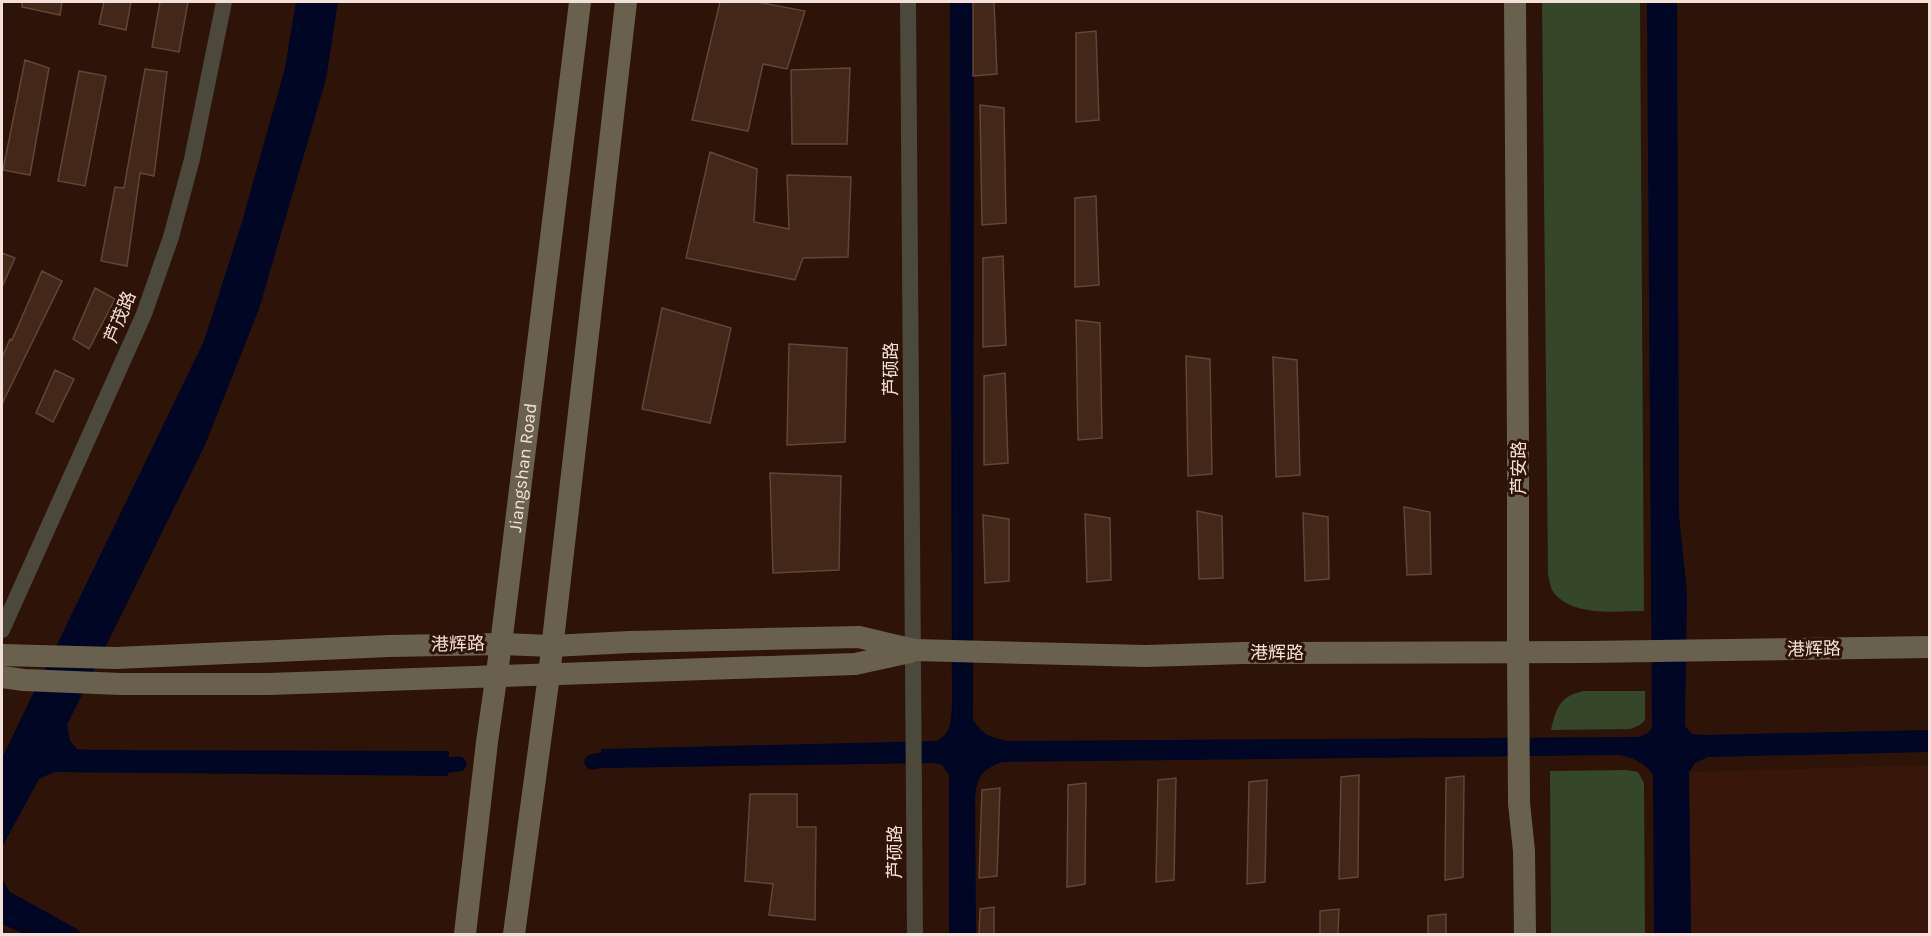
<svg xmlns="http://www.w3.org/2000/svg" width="1931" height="936" font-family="Karla,'Noto Sans SC',sans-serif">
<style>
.built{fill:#38170a}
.green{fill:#354629}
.water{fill:#000623}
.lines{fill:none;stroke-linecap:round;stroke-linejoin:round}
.canal{stroke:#000623;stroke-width:15}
.building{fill:#432819;stroke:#624536;stroke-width:1.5}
.street{stroke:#4d483c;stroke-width:16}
.secondary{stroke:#69614d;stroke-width:22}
.labels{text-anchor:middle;stroke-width:6;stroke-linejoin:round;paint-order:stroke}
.street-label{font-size:18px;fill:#f4e0d9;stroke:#2d1308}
</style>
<rect width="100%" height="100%" fill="#2d1308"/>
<path class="built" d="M1929,765V934H1691L1689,772Z"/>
<path class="green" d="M1542,2H1640L1644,611C1617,611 1567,618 1551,588C1550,584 1549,578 1548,574Z
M1584,691H1645V720L1640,725L1630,729L1551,730C1556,708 1560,696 1584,691Z
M1626,770L1638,772L1644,783L1645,934H1551L1550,771Z"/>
<path class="water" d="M296,2H338L326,79L259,309L205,445L67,725L70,741L77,749L89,750L449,751L448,776L54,772L39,779L2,847V758L204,341L242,222L285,68Z
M950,2H974L973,720C984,736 990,737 1008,741L1638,737L1648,733L1652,728L1647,2H1677L1679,516L1687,592L1685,726L1692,734L1704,735L1930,730L1929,752L1708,757L1695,763L1689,772L1691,934H1654L1653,775C1644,762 1635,759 1620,755L1001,762C981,771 978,775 975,797L976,934H949V775L942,765L935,763L604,768L601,749L937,741C952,732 950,723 952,707Z
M2,879L10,892L77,929L82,934H24L2,924Z"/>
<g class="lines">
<path class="canal" d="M592,762L603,760
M449,765L459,764"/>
</g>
<path class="building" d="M22,2H62L60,15L22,7Z
M104,2H131L126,30L99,24Z
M160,2H188L179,52L152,47Z
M720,2H757L805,11L787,69L763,64L748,131L692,120Z
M973,2H994L997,74L973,76Z
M1096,31L1099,120L1076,122V33Z
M25,60L49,68L30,175L3,170Z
M850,68L847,144H792L791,70Z
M145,69L167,72L154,176L140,173L127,266L101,261L115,187L124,188Z
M79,71L106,76L85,186L58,181Z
M980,105L1004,108L1006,223L982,225Z
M710,152L757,169L754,222L789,229L787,175L851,177L848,257L803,258L795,280L686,258Z
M1096,196L1099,285L1075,287V198Z
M2,253L15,258L2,287Z
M1003,256L1006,345L983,347V258Z
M42,271L62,281L2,404V358L10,339L12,340Z
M95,288L115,299L89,349L73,339Z
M662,308L731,328L710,423L642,409Z
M1076,320L1100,323L1102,438L1078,440Z
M789,344L847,348L845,442L787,445Z
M1186,356L1210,359L1212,474L1188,476Z
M1273,357L1297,360L1300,475L1276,477Z
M55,370L74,379L53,422L36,413Z
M1005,373L1008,463L984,465V376Z
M770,473L841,476L839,570L773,573Z
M1404,507L1430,512L1431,574L1407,575Z
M1197,511L1222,516L1223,578L1199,579Z
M1303,513L1328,517L1329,579L1305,581Z
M1085,514L1110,518L1111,580L1087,582Z
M983,515L1009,519V581L985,583Z
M1359,775L1358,877L1339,879L1341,777Z
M1464,776L1463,877L1445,880L1446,778Z
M1176,778L1174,880L1156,882L1158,780Z
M1267,780L1265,882L1247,884L1249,782Z
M1086,783L1085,884L1067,887L1068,785Z
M1000,788L997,876L979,878L982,790Z
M750,794H797V827H816L815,920L769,915L773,884L745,881Z
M994,907V934H979L980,909Z
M1339,909L1338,934H1320V911Z
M1446,914V934H1428V916Z"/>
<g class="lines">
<path class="street" d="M908,2L915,934
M2,630L144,314L171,237L192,159L224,2"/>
<g class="secondary">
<path d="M1515,2L1518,446V652L1519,803L1524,851L1525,934"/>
<path d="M2,655L116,658L389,646L501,644L552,646L630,642L859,637L914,650L1145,656L1244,653L1585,652L1930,647"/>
<path d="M2,677L24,680L121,684H268L855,664L910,652"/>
<path id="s1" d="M465,934L487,742L501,644L580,2"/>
<path d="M514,934L549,675L626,2"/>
</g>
</g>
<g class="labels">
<g class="street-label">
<text transform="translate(120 317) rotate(-68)" y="6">芦茂路</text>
<text transform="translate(891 369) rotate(-90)" y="6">芦硕路</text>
<text dy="6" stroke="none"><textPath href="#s1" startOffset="470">Jiangshan Road</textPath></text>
<text transform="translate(1519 468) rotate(-90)" y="6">芦安路</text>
<text transform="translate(458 644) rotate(-1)" y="6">港辉路</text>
<text transform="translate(1814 649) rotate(-1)" y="6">港辉路</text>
<text x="1277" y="659">港辉路</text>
<text transform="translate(895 852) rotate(-90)" y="6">芦硕路</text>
</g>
</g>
<rect width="1931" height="936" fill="none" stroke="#f4e0d9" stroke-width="6"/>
</svg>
